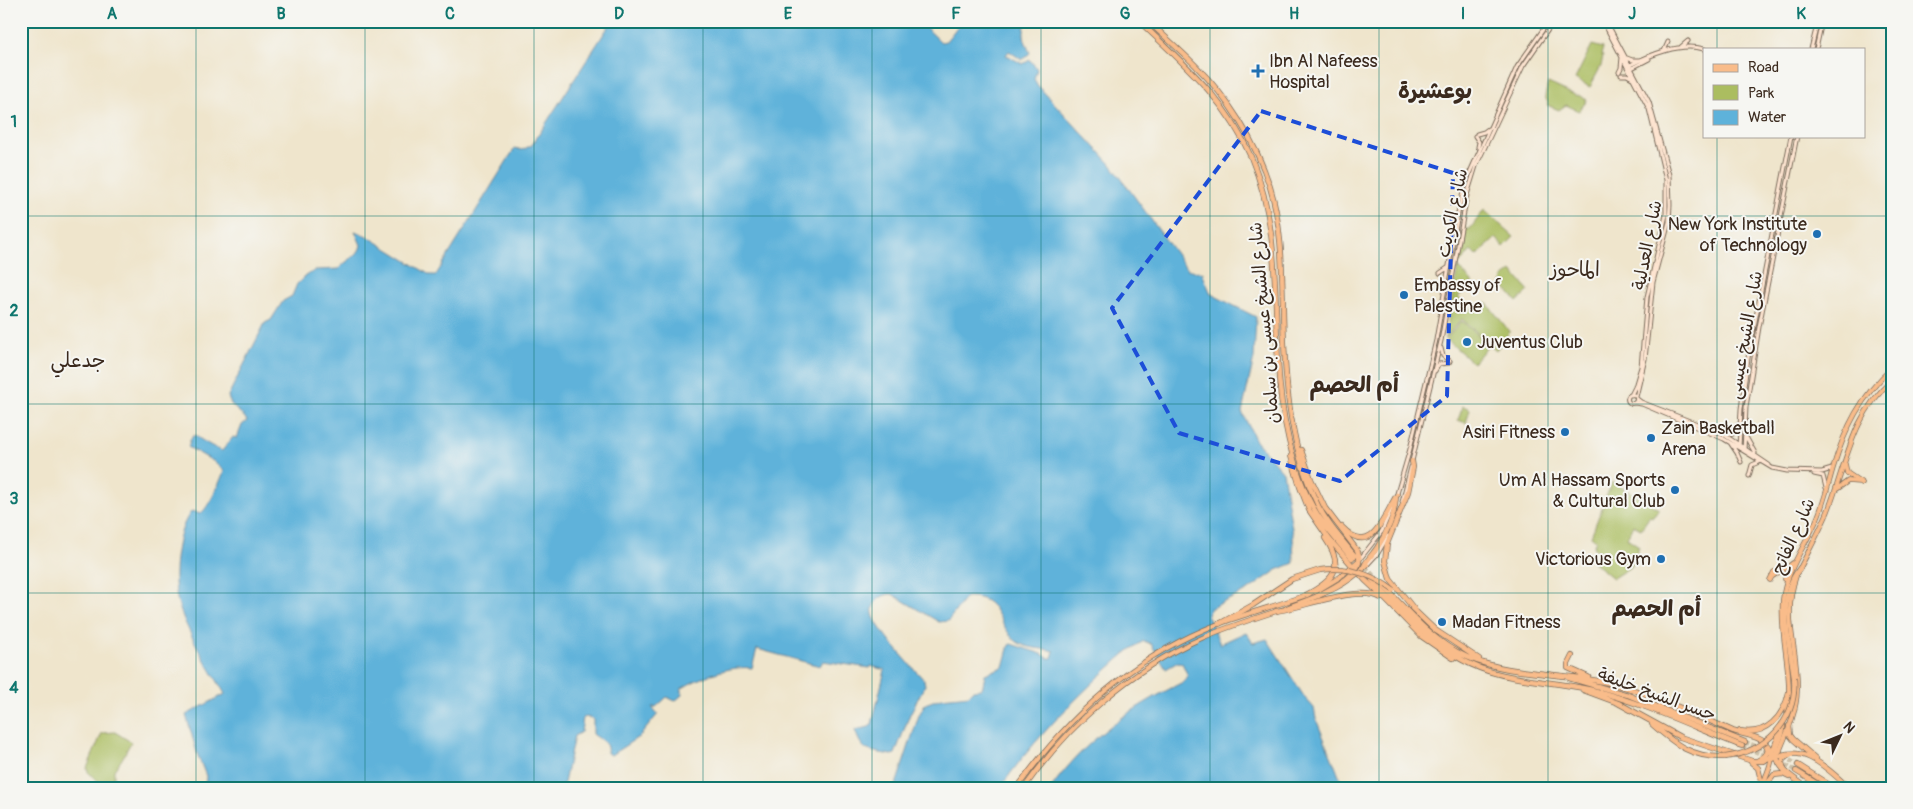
<svg xmlns="http://www.w3.org/2000/svg" width="1913" height="809" font-family="Pangolin,'Playpen Sans Arabic',sans-serif">
<style>
.green{fill:#abbd60;stroke:#73743f}
.water{fill:#5eb2da;stroke:#4c6e7c}
.lines{fill:none;stroke-linecap:round;stroke-linejoin:round}
.highway-tunnel{stroke:#cbc0a9;stroke-width:4.5;stroke-dasharray:4.5 2;stroke-linecap:butt}
.secondary-casing{stroke:#7a6b5b;stroke-width:5}
.primary-casing{stroke:#7a6b5b;stroke-width:5.5}
.highway-casing{stroke:#7a6b5b;stroke-width:6}
.secondary{stroke:#fde4d0;stroke-width:3}
.primary{stroke:#f9bc8a;stroke-width:4}
.highway{stroke:#f9bc8a;stroke-width:4.5}
.highway-bridge-casing{stroke:#7a6b5b;stroke-width:6;stroke-linecap:butt}
.highway-bridge{stroke:#f9bc8a;stroke-width:4.5}
.marked{fill:none;stroke:#1d4ed8;stroke-width:4;stroke-dasharray:10 6;stroke-linejoin:round}
.grid{fill:none;stroke:#0f766e;stroke-width:1;stroke-opacity:0.55}
.poi-dot{fill:#1f6fb2;stroke:#f6f6f2;stroke-width:2}
.labels{text-anchor:middle;stroke-width:4;stroke-linejoin:round;paint-order:stroke}
.poi-label{font-size:18px;fill:#3b2a1e;stroke:#f6f6f2;text-anchor:start}
.street-label{font-size:18px;fill:#3b2a1e;stroke:#f6f6f2}
.quarter-label{font-size:20px;fill:#3b2a1e;stroke:#f6f6f2}
.district-label{font-size:22px;font-weight:bold;fill:#3b2a1e;stroke:#f6f6f2}
.neatline{fill:none;stroke:#0f766e;stroke-width:2}
.grid-label{font-size:16px;text-anchor:middle;font-weight:bold;fill:#0f766e}
</style>
<rect width="100%" height="100%" fill="#f6f6f2"/>
<filter id="ink" filterUnits="userSpaceOnUse"><feTurbulence type="fractalNoise" baseFrequency=".02" numOctaves="2"/><feDisplacementMap in="SourceGraphic" scale="10" xChannelSelector="R" yChannelSelector="G"/><feConvolveMatrix kernelMatrix="1 2 1 2 8 2 1 2 1" color-interpolation-filters="sRGB"/></filter>
<filter id="wash" filterUnits="userSpaceOnUse"><feTurbulence type="fractalNoise" baseFrequency=".0096" numOctaves="4" result="noise"/><feDisplacementMap in="SourceGraphic" scale="20" xChannelSelector="R" yChannelSelector="G"/><feGaussianBlur stdDeviation="1.12" result="paint"/><feColorMatrix in="noise" values="0 0 0 0 0 0 0 0 0 0 0 0 0 0 0 0 0 1.4 0 .05"/><feComposite in="paint" operator="in"/></filter>
<g filter="url(#wash)">
<rect width="100%" height="100%" fill="#efe5cc"/>
<path class="green" d="M1592,45L1603,48L1601,55L1603,56L1601,66L1590,87L1575,79Z
M1548,83L1577,96L1578,95L1587,100L1586,102L1579,111L1566,105L1559,110L1549,106L1545,96Z
M1484,210L1514,237L1504,247L1496,238L1476,256L1471,251L1458,265L1464,229H1470Z
M1458,267L1473,283L1458,297L1474,311L1486,302L1510,332L1496,350L1462,319L1445,338Z
M1512,271L1529,291L1517,302L1502,284L1503,278Z
M1462,321L1489,345L1473,363L1446,339Z
M1463,406L1470,409L1466,423L1458,420Z
M1612,482L1659,509L1652,517L1650,516L1641,529L1633,525L1627,538L1639,546L1632,566L1613,578L1594,563L1599,552L1593,547L1596,540L1591,536Z
M115,732L131,742L122,759L114,770V788H106L88,772L87,768L102,733Z"/>
<path class="water" d="M612,21H919L941,42L946,41L962,21H1023L1026,24C1021,34 1026,43 1030,53L1022,60L1009,51L1006,55L1023,64L1030,60L1037,69L1034,79L1038,86L1110,163L1187,269L1202,273L1211,294L1256,317L1254,358L1242,412L1256,441L1283,472L1293,535L1294,563L1277,570L1247,591L1211,608L1207,614L1220,644L1246,632L1253,643L1267,639L1305,698L1314,708L1316,719L1344,788H1051C1087,738 1129,709 1183,682L1188,676L1182,663L1178,662L1166,669L1151,644L1144,641C1127,650 1113,665 1099,677C1061,713 1030,745 1000,788H895L919,715L925,704L941,698L969,695L973,690L981,689L983,686L985,674L1003,667L1009,645L1011,644L1042,654L1048,658H1052L1054,651C1043,648 1025,649 1016,641C996,624 1001,595 966,597L948,621L939,622L892,594C881,594 871,603 873,614C876,629 913,667 924,680L925,685L910,714L895,754L891,755C868,750 863,754 855,730L869,727L872,724L885,670L871,666L870,668L823,661L820,666L757,649L752,668C731,665 699,677 681,689L682,695L675,701L667,697L656,707H652L658,714L640,736L611,755L607,753C609,742 600,740 593,734V719L586,717L583,718L581,732L574,736L564,783L557,788H205L206,776L198,756L186,715L225,694C209,666 181,625 176,593C174,578 175,561 178,546C180,534 184,520 192,511L200,514C209,508 220,482 224,471L213,461L188,447L191,438L195,435C200,440 215,448 222,451L233,437L237,438L242,425L247,421C242,411 230,409 228,396L265,323L271,320L283,301L292,296L297,284L305,276L316,270L339,269C345,260 359,257 361,245L355,231L367,236L430,275H436L515,148L522,150L532,145Z"/>
</g>
<g filter="url(#ink)">
<g class="lines">
<path class="highway-tunnel" d="M1357,558L1375,577
M1745,742L1770,752
M1742,746L1766,756
M1784,757L1798,765
M1780,762L1796,771"/>
<defs>
<path id="secondary" d="M1155,21L1160,31
M1603,21L1649,109L1666,180V215L1647,297L1641,367L1635,387L1631,395
M1606,21L1649,102L1669,175L1670,205L1669,222L1653,282L1645,359L1636,397
M1681,47L1688,41
M1811,49L1818,21
M1816,49L1822,21
M1664,51L1668,42
M1627,58L1632,60H1640
M1628,66C1650,55 1680,42 1704,49
M1630,69L1649,59
M1619,72L1621,68L1622,57
M1621,75H1627L1634,79
M1477,134L1484,132L1488,129
M1475,136L1479,142L1478,147
M1440,273L1449,267
M1441,348L1443,356L1450,361
M1435,371L1439,364L1449,363
M1627.5 399a4.5 4.5 0 1 1 9 0a4.5 4.5 0 1 1-9 0Z
M1637,399L1641,402L1723,434L1769,465
M1634,403L1642,404L1724,439L1772,468L1787,471L1822,472L1832,469
M1725,435L1733,434L1738,425
M1746,437L1755,453
M1731,444L1737,453L1741,462
M1739,448L1741,409L1748,358L1791,136
M1744,451L1746,407L1759,327L1797,136
M1412,461L1441,341L1467,195L1476,166L1523,66L1554,21
M1814,474L1823,476L1826,488
M1749,476L1752,465L1759,462
M1396,497L1410,449L1436,340L1459,208L1466,181L1517,67L1549,21
M1402,502L1411,467
M1360,559L1382,531L1392,507
M1367,565L1378,553L1388,536"/>
<path id="primary" d="M1845,464L1847,473L1862,483
M1837,489L1848,481L1860,482
M1799,570C1809,550 1820,531 1828,511C1847,462 1851,417 1892,380
M1773,576L1777,573L1782,571L1786,576L1785,579
M1770,580L1774,572L1788,567L1793,563
M1315,592L1340,577L1358,561
M1286,608C1319,595 1340,591 1367,565
M1787,713C1794,674 1779,637 1783,599C1786,570 1806,545 1817,519C1824,503 1828,485 1833,468C1845,428 1861,396 1892,368
M1772,752L1782,727
M1779,752C1787,733 1797,711 1797,690C1799,648 1781,619 1796,576
M1017,788C1068,716 1135,656 1218,624C1248,613 1279,605 1309,594
M1024,788C1069,724 1131,669 1202,638C1227,627 1252,619 1277,611"/>
<path id="highway" d="M1139,21C1183,63 1226,99 1251,157C1279,224 1274,291 1278,362C1280,408 1292,474 1317,514C1327,530 1340,544 1352,558
M1148,21C1164,36 1180,50 1195,65C1229,99 1256,142 1270,187C1282,226 1282,267 1283,307C1284,369 1288,440 1314,497C1323,519 1340,538 1355,556
M1301,450L1311,479L1325,508L1357,550C1369,572 1333,587 1318,596
M1291,456L1300,487L1309,510L1329,539L1365,580L1381,595L1421,636L1453,658
M1412,461L1413,467L1408,492L1387,544L1385,561L1390,579L1414,609
M1342,527C1372,559 1384,515 1397,495
M1361,575C1363,563 1371,557 1377,548C1387,533 1395,515 1396,497
M1372,580C1408,618 1442,659 1495,673C1527,682 1560,682 1592,690C1644,703 1693,727 1742,746
M1381,583C1406,609 1432,642 1467,657C1511,676 1562,672 1609,683C1652,693 1693,714 1733,731C1744,735 1765,737 1770,748C1776,759 1765,777 1762,788
M1306,595C1333,581 1346,568 1325,538
M1412,608L1435,630L1479,659
M1276,611C1301,608 1361,584 1381,598
M1219,624L1253,605L1292,579L1320,570
M1572,656L1568,664V668L1588,677
M1794,677C1790,642 1775,599 1800,568
M1569,678L1628,695L1745,742
M1583,690L1618,703L1680,737L1752,761H1764L1780,750
M1652,724C1676,745 1692,758 1725,757
M1783,725C1784,733 1779,740 1777,747C1772,767 1795,779 1808,788
M1789,726L1790,735L1793,739L1816,759
M1740,731C1767,736 1784,716 1789,692
M1771,760C1802,741 1827,768 1849,788
M1757,761C1764,757 1771,753 1766,745
M1751,762L1758,768L1761,780
M1798,765L1834,788
M1784,769L1782,763L1783,759L1791,754
M1796,771L1824,788
M1764,788L1774,775L1783,774L1789,777"/>
</defs>
<use href="#secondary" class="secondary-casing"/>
<use href="#primary" class="primary-casing"/>
<use href="#highway" class="highway-casing"/>
<use href="#secondary" class="secondary"/>
<use href="#primary" class="primary"/>
<use href="#highway" class="highway"/>
<defs>
<path id="highway-bridge" d="M1320,570C1347,566 1371,573 1393,590
M1725,757C1766,752 1798,720 1794,677"/>
</defs>
<use href="#highway-bridge" class="highway-bridge-casing"/>
<use href="#highway-bridge" class="highway-bridge"/>
</g>
</g>
<path class="marked" d="M1261,111L1453,173L1447,396L1340,481L1179,433L1112,308Z"/>
<path class="grid" d="M196,21V788M365,21V788M534,21V788M703,21V788M872,21V788M1041,21V788M1210,21V788M1379,21V788M1548,21V788M1717,21V49M1717,136V788M21,216H1892M21,404H1892M21,593H1892"/>
<g class="poi-dot">
<path d="M1255.5 63.5h5v5h5v5h-5v5h-5v-5h-5v-5h5z"/>
<circle cx="1817" cy="234" r="5"/>
<circle cx="1404" cy="295" r="5"/>
<circle cx="1467" cy="342" r="5"/>
<circle cx="1565" cy="432" r="5"/>
<circle cx="1651" cy="438" r="5"/>
<circle cx="1675" cy="490" r="5"/>
<circle cx="1661" cy="559" r="5"/>
<circle cx="1442" cy="622" r="5"/>
</g>
<g class="labels">
<g class="poi-label">
<text x="1269" y="67">Ibn Al Nafeess<tspan x="1269" dy="21">Hospital</tspan></text>
<text x="1807" y="230" text-anchor="end">New York Institute<tspan x="1807" dy="21">of Technology</tspan></text>
<text x="1414" y="291">Embassy of<tspan x="1414" dy="21">Palestine</tspan></text>
<text x="1477" y="348">Juventus Club</text>
<text x="1661" y="434">Zain Basketball<tspan x="1661" dy="21">Arena</tspan></text>
<text x="1555" y="438" text-anchor="end">Asiri Fitness</text>
<text x="1665" y="486" text-anchor="end">Um Al Hassam Sports<tspan x="1665" dy="21">&amp; Cultural Club</tspan></text>
<text x="1651" y="565" text-anchor="end">Victorious Gym</text>
<text x="1452" y="628">Madan Fitness</text>
</g>
<g class="street-label">
<text transform="translate(1452 213) rotate(-78)" y="6">شارع الكويت</text>
<text transform="translate(1647 245) rotate(-79)" y="6">شارع العدلية</text>
<text transform="translate(1264 323) rotate(-95)" y="6">شارع الشيخ عيسى بن سلمان</text>
<text transform="translate(1745 335) rotate(-80)" y="6">شارع الشيخ عيسى</text>
<text transform="translate(1793 536) rotate(-66)" y="6">شارع الفاتح</text>
<text transform="translate(1657 694) rotate(20)" y="6">جسر الشيخ خليفة</text>
</g>
<g class="quarter-label">
<text x="1575" y="276">الماحوز</text>
<text x="78" y="367">جدعلي</text>
</g>
<g class="district-label">
<text x="1435" y="98">بوعشيرة</text>
<text x="1354" y="392">أم الحصم</text>
<text x="1656" y="616">أم الحصم</text>
</g>
</g>
<rect width="1913" height="809" fill="none" stroke="#f6f6f2" stroke-width="55"/>
<rect x="1703" y="48" width="162" height="90" fill="#f6f6f2" stroke="#aba49d"/>
<rect x="1713" y="64" width="25" height="8" fill="#f9bc8a" stroke="#aba49d"/>
<text x="1748" y="72" font-size="15" fill="#3b2a1e">Road</text>
<rect x="1713" y="85" width="25" height="15" fill="#abbd60" stroke="#aba49d"/>
<text x="1748" y="98" font-size="15" fill="#3b2a1e">Park</text>
<rect x="1713" y="110" width="25" height="15" fill="#5eb2da" stroke="#aba49d"/>
<text x="1748" y="122" font-size="15" fill="#3b2a1e">Water</text>
<g transform="translate(1840 736) rotate(47)" stroke="#f6f6f2" stroke-width="4" paint-order="stroke">
<path d="M0-4L9 19L0 12L-9 19Z" fill="#3b2a1e"/>
<text y="-8" font-size="14" font-weight="bold" text-anchor="middle" fill="#3b2a1e">N</text>
</g>
<rect x="28" y="28" width="1858" height="754" class="neatline"/>
<g class="grid-label">
<text x="112" y="19">A</text>
<text x="281" y="19">B</text>
<text x="450" y="19">C</text>
<text x="619" y="19">D</text>
<text x="788" y="19">E</text>
<text x="956" y="19">F</text>
<text x="1125" y="19">G</text>
<text x="1294" y="19">H</text>
<text x="1463" y="19">I</text>
<text x="1632" y="19">J</text>
<text x="1801" y="19">K</text>
<text x="14" y="127">1</text>
<text x="14" y="316">2</text>
<text x="14" y="504">3</text>
<text x="14" y="693">4</text>
</g>
</svg>
